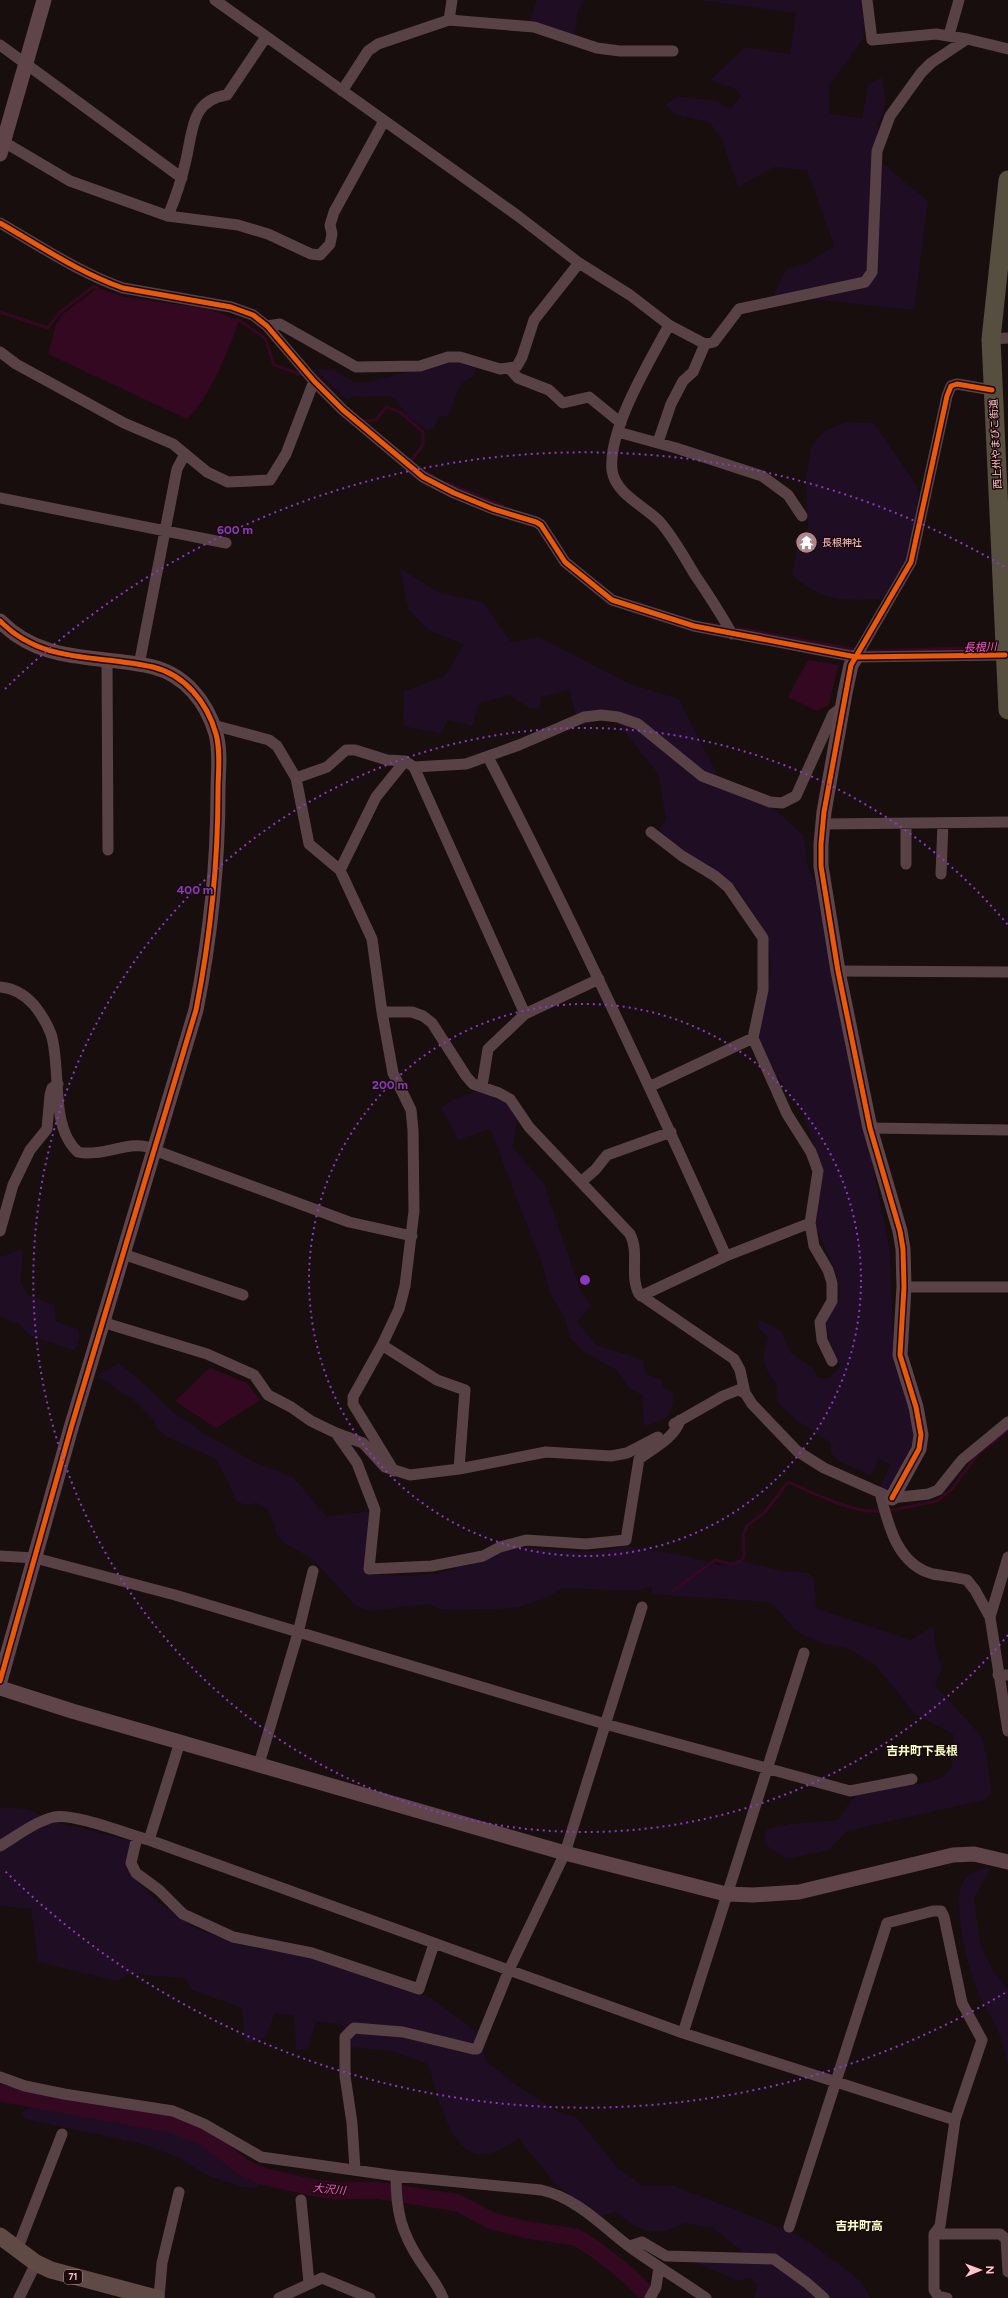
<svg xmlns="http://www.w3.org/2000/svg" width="1008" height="2298" font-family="Figtree,'Noto Sans JP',sans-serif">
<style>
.green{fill:#1e0d23}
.water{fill:#350822}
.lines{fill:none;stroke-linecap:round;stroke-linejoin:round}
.stream{stroke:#350822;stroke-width:3}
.river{stroke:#350822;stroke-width:17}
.street{stroke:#594246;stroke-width:11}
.secondary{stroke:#5f454a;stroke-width:15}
.primary{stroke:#604a45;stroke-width:17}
.highway{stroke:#564e3f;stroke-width:19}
.cycleway-casing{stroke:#1c0a0b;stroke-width:8}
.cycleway{stroke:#e8590c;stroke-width:5}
.ring{fill:none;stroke:#883bc0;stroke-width:2;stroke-dasharray:2 4}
.labels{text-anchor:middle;stroke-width:3;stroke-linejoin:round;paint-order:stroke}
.shield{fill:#1c0a0b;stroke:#bb8d92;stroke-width:1}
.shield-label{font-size:9px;font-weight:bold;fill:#ffc5cc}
.street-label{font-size:10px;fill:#ffc5cc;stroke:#1c0a0b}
.poi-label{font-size:10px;fill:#ffc5cc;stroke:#1c0a0b;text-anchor:start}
.water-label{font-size:11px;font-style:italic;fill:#ff53d7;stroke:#1c0a0b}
.quarter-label{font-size:12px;font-weight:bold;fill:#f8ffc7;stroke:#1c0a0b}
.centre{fill:#883bc0;stroke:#1c0a0b;stroke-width:2}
.ring-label{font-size:12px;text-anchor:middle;font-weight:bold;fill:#883bc0;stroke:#1c0a0b;stroke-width:3;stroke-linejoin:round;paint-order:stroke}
</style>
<rect width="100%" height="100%" fill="#180e0e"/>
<path class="green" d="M536,0H586L578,11L575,35L530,20Z
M697,0H861L864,26L863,39L829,86V114L862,118L868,85L882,77L886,103L878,126L881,162L928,201L914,310L774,295L786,269L807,263L834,246L807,170L774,167L738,187L721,138L709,122L676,115L666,105L677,96L717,101L731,109L741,95L735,89L710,80L745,47L790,54L796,13Z
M444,363H459L477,368L472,377C454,383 457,402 448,416L439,417L434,428L428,431L407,416L395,399L389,396L361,397L355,396L347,400L314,369L333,370L355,382H367Z
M846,422L874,423L918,488L920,515L912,554L882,599C841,601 824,602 792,575L797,547L808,530L806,476L811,448L824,431Z
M400,568L440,593L483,602L511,642L539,637L628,683L679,699L719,778L765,800L804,836L808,867L820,893L836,986L890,1250L894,1359L917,1435L902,1472L885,1492L880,1487L890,1465L879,1459L871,1476L840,1462L831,1453V1443L796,1420L776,1400L777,1385C763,1367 760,1359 768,1338L759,1328L758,1319L781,1331L791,1353L813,1368L819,1378H829L840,1367L829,1340L826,1322L840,1296L837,1275L813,1221L822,1170L803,1113L765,1060L759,1041L761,1008L771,971L768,935L735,886L719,872L685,856L659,829L666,820L658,774L618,723L602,720L579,726L569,690L541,697L540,707L531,709L510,695L479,703L473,726L447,720L442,734L403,726L404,691L445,676L464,644L428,630L408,609Z
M477,1091L504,1101L518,1115L513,1147L544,1184L580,1289L591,1306L577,1322L597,1345L643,1360L646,1374L662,1380V1387L674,1394C672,1419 666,1419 644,1426L642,1395L630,1389L616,1370L583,1351L570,1338L565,1318L550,1294L543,1267L490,1129L458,1140L441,1108L452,1100Z
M22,1249L23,1259L20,1281L28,1295L55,1305V1321L78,1329C81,1338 80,1344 73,1350L30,1336L20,1325L0,1317V1257Z
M118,1363L138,1378L172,1411L204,1433L252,1461L293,1477L327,1517L370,1511L366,1574L409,1576L441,1573L514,1548L525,1547L586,1552L628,1546L687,1556L719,1565L742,1561L782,1571L809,1573L814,1578L816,1606L821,1610L911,1640L933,1626L937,1653L942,1668L935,1685L981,1736L986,1754L992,1793L984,1800L847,1831L829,1850L787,1859L764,1844L767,1829L789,1824L838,1820C844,1811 850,1799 859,1794C879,1781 946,1793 952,1764C954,1755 953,1743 953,1734L916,1715L875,1665L847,1648L821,1643L805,1636L794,1629L774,1605L766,1602L651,1594L652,1587L634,1591L563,1588L546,1598L519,1607L498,1609L451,1610L438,1609L428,1604L370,1611L355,1606L315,1561L283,1542L277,1535L268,1510L257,1503L245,1505L237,1501L216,1459L167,1437L157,1429L153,1420L132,1399L97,1376Z
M0,1807L27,1809L59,1823L131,1841L127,1868L154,1899L197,1929L241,1945L309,1957L430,1997L475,2031L487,2061L513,2083L560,2113L576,2117L618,2168L643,2186L672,2185L789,2231L809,2242L862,2282L870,2298H754L757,2284L749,2278L738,2281L690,2260L739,2262L742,2251L713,2228L686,2223L666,2231H648L636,2227L615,2212L601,2216L557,2186L518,2138C455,2189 442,2108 428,2064L391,2051L348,2047L342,2024L316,2022L308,2049L296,2050L294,2016L275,2013L266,2037L245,2044L242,2008L192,1990L185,1978L129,1974L116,1981L38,1962L31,1909L0,1906Z
M992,1867L974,1898L980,1942L993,1971L1008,1989V2066C1005,2055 1003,2044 999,2034C993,2019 983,2005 977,1990C968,1969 952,1904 962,1884C968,1871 979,1869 992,1867Z
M30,2107L159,2126L198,2137L260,2182L257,2188L243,2187L208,2176L179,2158L146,2145L25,2119L21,2113Z"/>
<path class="water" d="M98,288L125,297L209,309L239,320C230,348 208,400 187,419L48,354L56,324L63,314Z
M808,660L838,665L829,705L817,711L788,697Z
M210,1368L247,1383L260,1400L216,1428L175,1401Z"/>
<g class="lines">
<path class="stream" d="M0,312L48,328L59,313L93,287L98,288
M239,320L265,338L274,365L303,375
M316,375L334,394
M360,421L376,420L386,407L400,412L423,432V445L411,461L413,463
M423,470L433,476
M447,483L503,506
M708,623L718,625
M737,628L858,650
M863,651L999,647
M887,1511L937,1501L951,1490L977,1455L1008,1430
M673,1591L715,1560L731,1564L741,1561L744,1556L743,1535L747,1526L765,1512L788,1482C814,1493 854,1514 881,1511"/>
<path class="river" d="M0,2093L170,2124L205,2137L243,2167L262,2176L310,2187L338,2191L376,2190L458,2203L492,2221L528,2230L576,2237L595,2249L627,2274L644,2291L647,2298"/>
<path class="street" d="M215,0L518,216L579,263L630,295L669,325L705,344L714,342L739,309L865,282L872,272L877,151L890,116L921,73L931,63L967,39
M867,0L872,40L936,34L967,39L1008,49
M449,20L452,0
M949,35L959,0
M0,45L182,178
M342,91L368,51L378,44L449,20L534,27L597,48L620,51H673
M4,142L70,181L168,216L238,225L268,234L311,254L320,255L330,244L332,234L330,225L334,212L384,121
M168,216C175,199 181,182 185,164C193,135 189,100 227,95L266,37
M0,223C40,246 80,273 123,288L231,307L253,315L267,326L314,381L343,410L423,477L454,493L493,509L536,522L541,525L565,562L612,600L694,626L856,657L1005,655
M669,325C650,361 608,429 612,470C615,494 645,506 660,522C674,538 684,557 695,575C708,594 721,614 732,634
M267,326L280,324L356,367L420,366L448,357H460L500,369L509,368L517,366L522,357L534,320L579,263
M991,339L1008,338
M0,352L16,364L124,423L173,444L207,472L228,482L270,480L286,454L314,381
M509,368L518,378L549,390L563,403L589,397L621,423
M618,432L676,448L762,476L788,495L802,516
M658,442L671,404L683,381L693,372L705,344
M0,498L226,543
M856,657L911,562L947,396L951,386L957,384L992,390
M107,660L108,850
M139,665L177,469L185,454
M213,725L269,740L277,746L296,778L309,844L340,870L372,939L382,1012L393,1073L411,1110L413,1130L414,1211L405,1286L399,1309L382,1345L353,1397V1404L394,1471
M488,757C573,921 651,1088 726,1256
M414,767L525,1014
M296,778L327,767L346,750H355L387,760L405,761L414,767L466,764L519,745L584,717L601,715L618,717L638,724L702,776L770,802L782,803L796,796L833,714L842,707
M824,824L1008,822
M651,832L682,856L715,876L728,887L763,938V990L753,1038L787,1114L811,1152L818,1171L810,1223L814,1246L828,1270L832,1283V1301L820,1322L822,1340L832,1361
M906,864V823
M340,870L376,797L405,761
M941,874L943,823
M838,971L1008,972
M0,987C14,988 25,995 34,1005C42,1015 47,1023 51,1034C62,1068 49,1127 78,1152C103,1158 134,1137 154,1150L349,1222L412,1236
M382,1012H412L423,1016L432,1023L466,1076L473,1084L499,1093L510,1099L529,1127L630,1234C640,1253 629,1275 639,1294L734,1359L740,1370L745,1393
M482,1086L488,1049L525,1014L599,979
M651,1086L753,1038
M870,1128L1008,1130
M582,1181L595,1170L607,1155L671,1132
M0,1231L13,1185L30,1150L47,1129L50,1095L52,1088L58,1084
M123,1254L243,1295
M904,1287H1008
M641,1296L726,1256L810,1223
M102,1322L207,1354L254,1375L268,1395L291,1407L311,1421L336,1433L357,1463L375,1510L369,1569L432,1566L483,1556L500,1547L526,1540L586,1544L626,1540L639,1459C653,1448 675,1438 680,1420
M382,1345L437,1380L465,1390L459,1469
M674,1424L723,1396L738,1390L745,1393L752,1404L797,1451L824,1468L892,1498L928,1494L938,1490L962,1460L1008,1422
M336,1433L363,1443L385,1467L410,1475L459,1469L546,1452L611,1456L627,1453L658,1437
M880,1493C888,1524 897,1565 933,1574C944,1576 956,1577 967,1580L975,1590L990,1617L1008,1731
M0,1556L35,1558L175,1595L605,1724L850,1791L912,1779
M990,1617L1008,1557
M998,1675H1008
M259,1764L298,1633L313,1571
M137,1837L131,1863L136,1873L159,1890L183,1914L233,1937L312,1953L419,1989L434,1944
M149,1840L180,1742
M0,1846C17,1836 34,1822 54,1817C74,1813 127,1834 149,1840L683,2033L955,2120
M683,2033L804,1653
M0,2077L25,2086L64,2094L173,2111L204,2124L261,2157L396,2176L541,2190C577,2198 602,2226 630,2247C655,2265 681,2281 706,2298
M355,2169L352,2123L345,2076V2037L354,2028L403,2032L473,2049H477L509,1970L565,1853L642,1607
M396,2176C396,2211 401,2232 420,2261C428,2273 438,2285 443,2298
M301,2200L309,2283
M789,2227L887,1923L933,1911H941L944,1917L962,2003L982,2040L955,2120L940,2226L934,2234V2290L938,2296L947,2298
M934,2234H1000L1006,2239L1008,2272
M630,2246L642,2242L666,2256L774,2259L807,2283L824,2298
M17,2250L62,2134
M19,2298L36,2263
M159,2298L162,2263L179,2192
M279,2298L322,2278L370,2298
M650,2298L656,2287L659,2267"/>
<path class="secondary" d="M0,154L44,0
M0,621C43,665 98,654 153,667C185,675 207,702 216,734C221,752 218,773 218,791C218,864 210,939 196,1010L71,1428L0,1681
M856,657L851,665L845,693L824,812L821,844V866L838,971L870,1128L900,1231L903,1249L904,1287L900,1355L916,1407L921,1435L919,1449L892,1498
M0,1688L72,1711L565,1853L726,1894L753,1895L799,1892L953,1855L974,1854L1008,1862"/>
<path class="primary" d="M0,2236L36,2263L51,2270L156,2298"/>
<path class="highway" d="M1008,180L991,339L1008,710"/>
<defs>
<path id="cycleway" d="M0,223C40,246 80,273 123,288L231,307L253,315L267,326L314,381L343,410L423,477L454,493L493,509L536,522L541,525L565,562L612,600L694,626L856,657L1005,655
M0,621C43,665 98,654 153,667C185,675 207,702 216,734C221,752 218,773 218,791C218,864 210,939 196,1010L71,1428L0,1681
M892,1498L919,1449L921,1435L916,1407L900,1355L904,1287L903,1249L900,1231L870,1128L838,971L821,866V844L824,812L851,665L911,562L947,396L951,386L957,384L992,390"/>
</defs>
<use href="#cycleway" class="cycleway-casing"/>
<use href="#cycleway" class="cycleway"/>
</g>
<g class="ring">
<circle cx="585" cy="1280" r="276"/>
<path d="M1008 1635A552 552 0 1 1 1008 925"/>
<path d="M1005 1993A828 828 0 0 1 5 1871M5 689A828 828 0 0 1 1005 567"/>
</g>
<defs>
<symbol id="temple-disc" viewBox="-11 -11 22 22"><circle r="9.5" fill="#ae858a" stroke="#1c0a0b"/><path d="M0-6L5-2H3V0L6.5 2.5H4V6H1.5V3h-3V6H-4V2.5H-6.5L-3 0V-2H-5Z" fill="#fff"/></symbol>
</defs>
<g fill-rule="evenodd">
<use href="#temple-disc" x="794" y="530" width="25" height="25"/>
</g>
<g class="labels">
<rect class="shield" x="64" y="2270" width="18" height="14" rx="3"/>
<g class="shield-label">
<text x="73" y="2280">71</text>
</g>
<g class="street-label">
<text transform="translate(995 444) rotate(-93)" y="4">西上州やまびこ街道</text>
</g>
<g class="poi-label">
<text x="822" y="546">長根神社</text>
</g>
<g class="water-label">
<text transform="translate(980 647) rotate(-2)" y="4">長根川</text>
<text transform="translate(329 2189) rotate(5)" y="4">大沢川</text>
</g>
<g class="quarter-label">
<text x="922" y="1755">吉井町下長根</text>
<text x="859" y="2230">吉井町高</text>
</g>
</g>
<circle cx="585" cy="1280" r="6" class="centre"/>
<g class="ring-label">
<text x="235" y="534">600 m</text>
<text x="195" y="894">400 m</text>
<text x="390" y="1089">200 m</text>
</g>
<g transform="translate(980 2270) rotate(89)" stroke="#1c0a0b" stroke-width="3" paint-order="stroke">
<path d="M0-3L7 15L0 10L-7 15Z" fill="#ffc5cc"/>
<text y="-6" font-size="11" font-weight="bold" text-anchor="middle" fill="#ffc5cc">N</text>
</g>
</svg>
